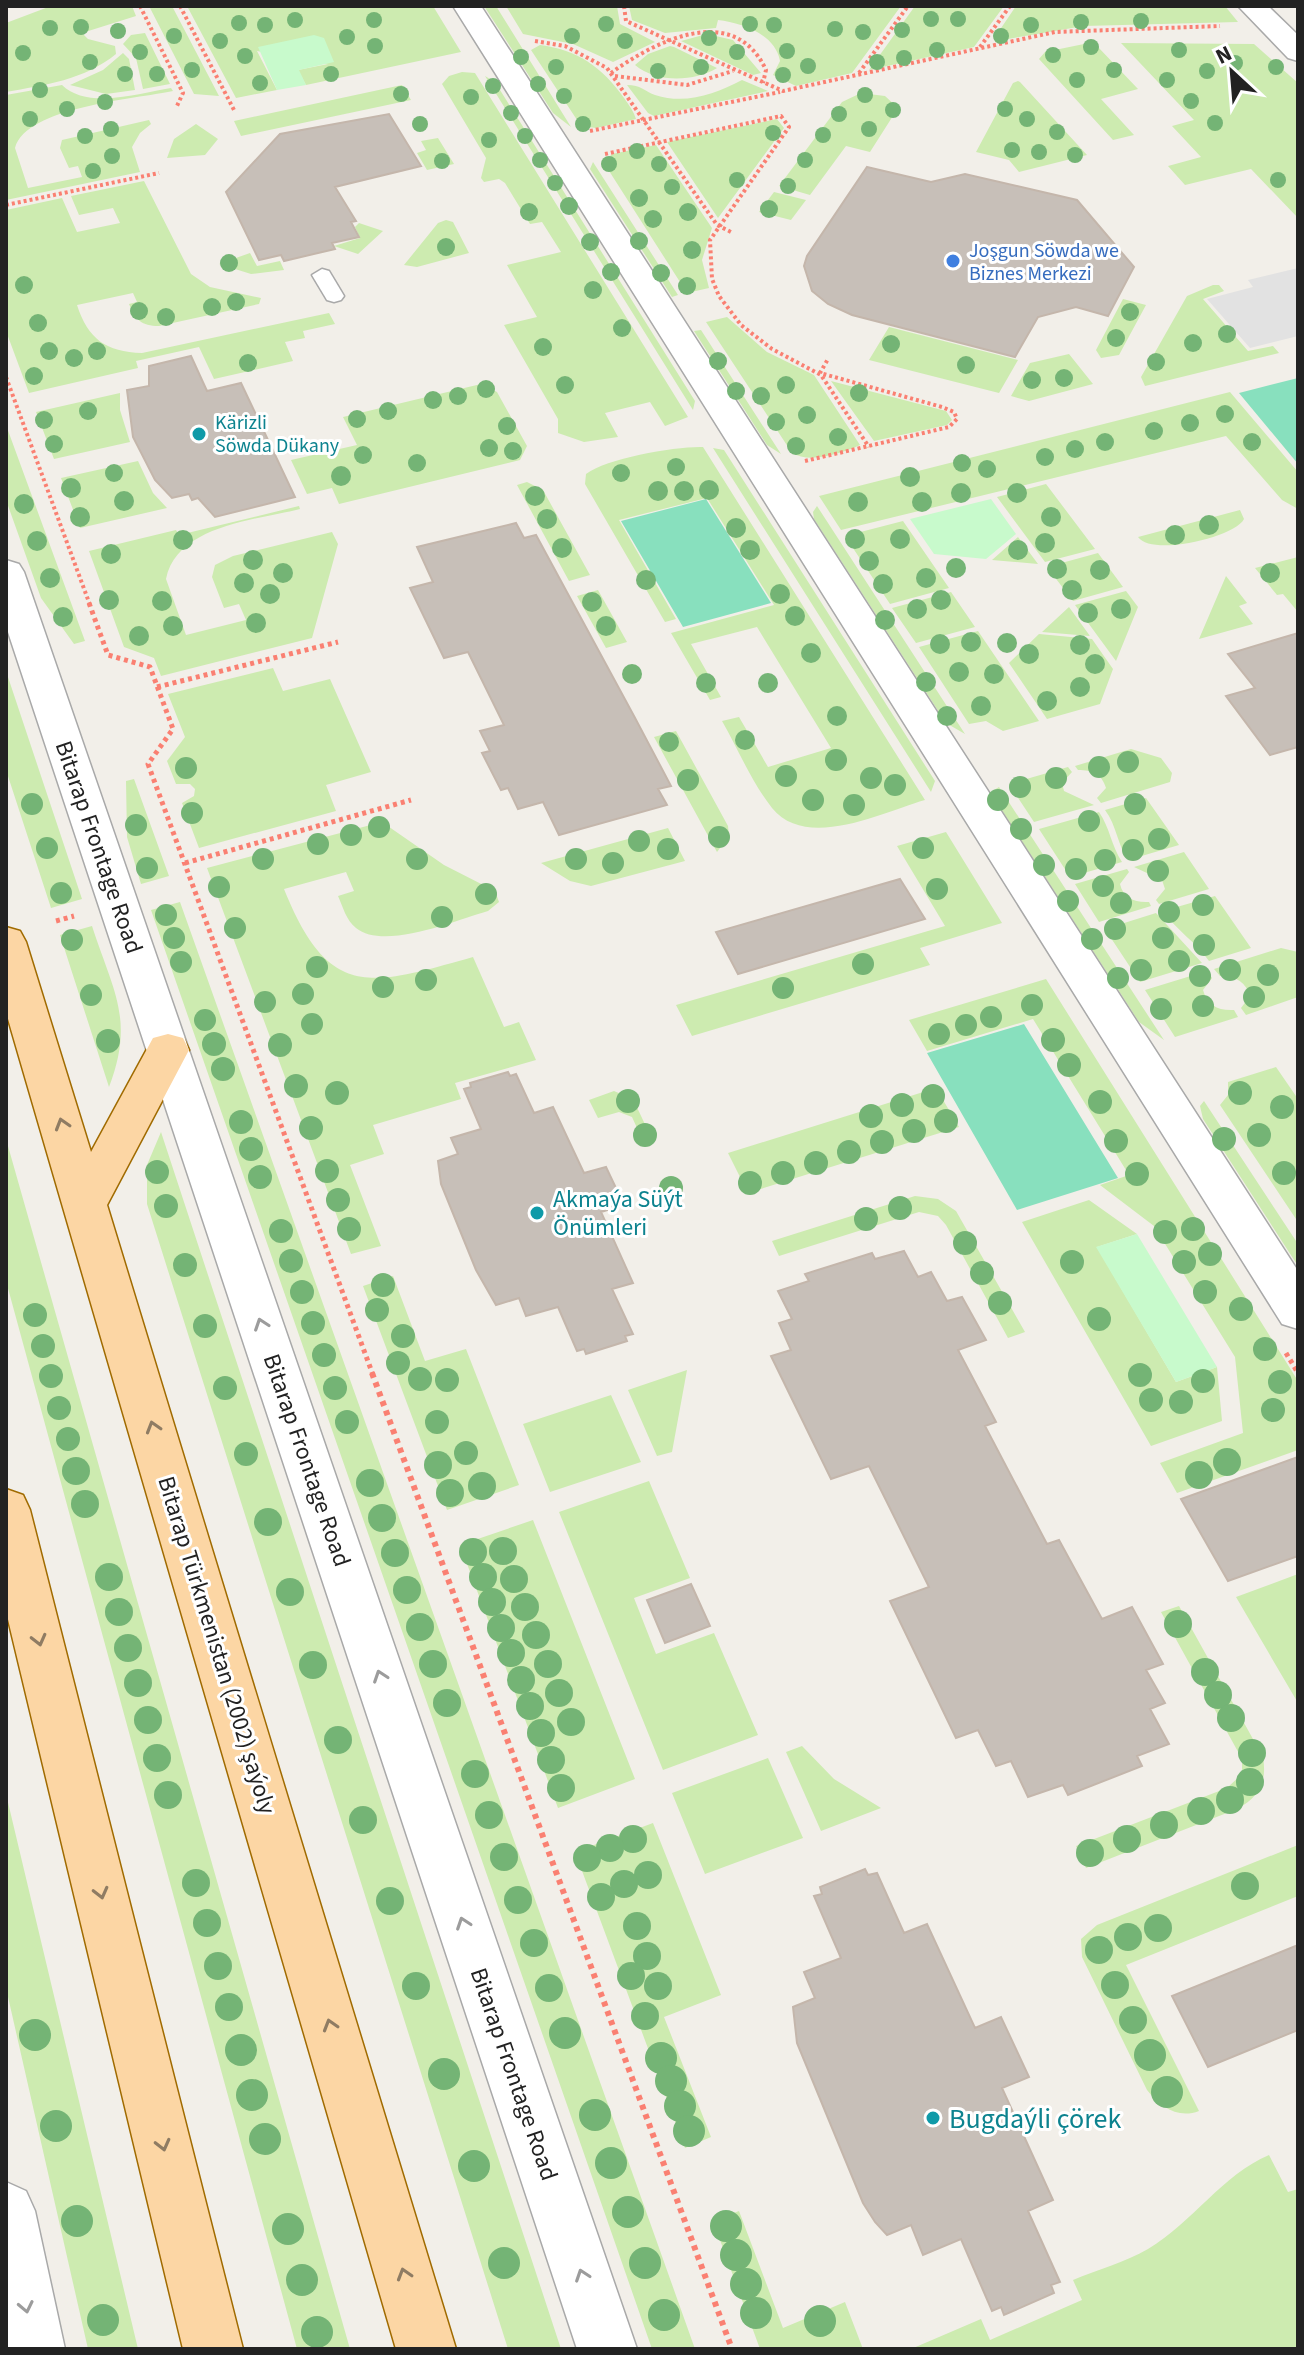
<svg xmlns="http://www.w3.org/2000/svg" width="1304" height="2355" font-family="'Source Sans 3',sans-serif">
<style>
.grass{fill:#cdebb0}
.park{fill:#c8facc}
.pitch{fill:#88e0be}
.parking{fill:#e2e2e2}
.building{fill:#c7bfb8;stroke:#c4b6ab;stroke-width:2}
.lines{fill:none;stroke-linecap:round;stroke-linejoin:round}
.lane-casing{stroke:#a9a9a9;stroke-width:3}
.street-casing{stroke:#a9a9a9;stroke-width:3}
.primary-casing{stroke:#a06b00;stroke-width:3}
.path-far2{stroke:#fa8072;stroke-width:4;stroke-dasharray:3 3;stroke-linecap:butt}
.path-far1{stroke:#fa8072;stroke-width:5;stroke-dasharray:4 4;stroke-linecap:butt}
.path{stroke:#fa8072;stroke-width:6;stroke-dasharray:5 5;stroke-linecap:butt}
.lane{fill:#fff;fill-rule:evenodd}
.street{fill:#fff;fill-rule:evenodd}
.primary{fill:#fcd6a4;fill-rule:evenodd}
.tree{fill:#74b475}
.oneway{stroke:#8f7c63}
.oneway2{stroke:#9c9c9c}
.shop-dot{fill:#3f7fe0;stroke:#fff;stroke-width:3}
.culture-dot{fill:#0f9aa8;stroke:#fff;stroke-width:3}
.labels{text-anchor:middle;stroke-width:6;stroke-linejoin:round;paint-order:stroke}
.far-shop-label{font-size:20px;fill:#366cbe;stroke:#fff;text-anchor:start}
.far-culture-label{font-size:20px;fill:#0d838f;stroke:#fff;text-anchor:start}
.street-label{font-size:24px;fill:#222;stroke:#fff}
.culture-label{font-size:24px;fill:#0d838f;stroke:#fff;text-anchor:start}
.near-culture-label{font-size:28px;fill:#0d838f;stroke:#fff;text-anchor:start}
</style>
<rect width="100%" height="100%" fill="#f2efe9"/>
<path class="grass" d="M51,6H132L136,16L82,33L88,39L115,46L116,54C84,80 45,85 6,92V23Z
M149,6H172L219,96L194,94Z
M187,6H433L461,52L306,85L298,70L328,64L257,51L277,90L236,98Z
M484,6H496L571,127L553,113Z
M506,6H617L620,24L655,42L613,62L573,44L523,34Z
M629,6H901L852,73L796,86L773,75L780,61C775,34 742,23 718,20L716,28L665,33L632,20Z
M915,6H1004L974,47L869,70Z
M1016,6H1225L1238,22L1084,26L996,41L995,37Z
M145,33L170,84L143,89L136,58L123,44L131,35Z
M707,34L733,40L761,73L753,75L681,41Z
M1121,43L1254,44L1298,83V218L1251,169L1185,185L1168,166L1201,157L1172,126L1194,120Z
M1084,44L1098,47L1138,89L1101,99L1134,135L1113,140L1039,59L1045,52Z
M540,45C578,50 602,67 624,98C629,105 634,112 636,119L596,128L581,126L531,50Z
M670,46L674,47L717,68C694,82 656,83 635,65L648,54Z
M123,53L129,59L135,90L106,94L70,85L103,70Z
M462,72L475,73L688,417L665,426L650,402L605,413L618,437L584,442L558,433V419L504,325L537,317L507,265L561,252L542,222L530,224L505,183L499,179L484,182L481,178L486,158L442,84L449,76Z
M485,76L495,82L695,401L693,410Z
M742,80L768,91L654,116L648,113L627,85C641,85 644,91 655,95C686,105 715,94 742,80Z
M1018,81L1020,82L1087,155L1019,172L1009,160L976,152L1013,83Z
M62,85C87,110 141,93 171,88L173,91C135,99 26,107 15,148L28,188L82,177L78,166L69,168L60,148L62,140L149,120L151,124L140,133L132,147L140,172L6,200V95Z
M402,85L411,100L241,136L234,121Z
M861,93L885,96L898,108L870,152L846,146L810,195L779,186L842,102Z
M777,119L784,128L718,218L667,142Z
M196,124L218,139L205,155L167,158L174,139Z
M438,138L454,164L427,170L417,153L426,150L421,141Z
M656,145L712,228L702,260L709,288L687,293L604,163L612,154Z
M593,162L678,295L672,297L590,169Z
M144,181L191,274L210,287L261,298L259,304L159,326C141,326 136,320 129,304L137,302L133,293L77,305C88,339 106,352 142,353L329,313L335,324L303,331L305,338L285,342L293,361L214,379L199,347L136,361L138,368L29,393L6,331V210L62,198L77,232L120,223L113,208L79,215L71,196Z
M774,192L806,200L791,220L759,212Z
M446,220L453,222L469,253L417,267L404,265L438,223Z
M359,223L383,231L358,254L334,246L360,238L355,227Z
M250,253L257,266L280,261L284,270L251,274L219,264Z
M1213,285H1219L1224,291L1203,299L1248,351L1273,346L1279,353L1145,386L1141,377L1187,296Z
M1123,299L1146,305L1119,355L1101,358L1096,350Z
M727,317L767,352L814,375L860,445C842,453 810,464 792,453L706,322Z
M889,327L1018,360L999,393L869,360Z
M701,330L781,454L767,445L694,331Z
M1069,354L1093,384L1029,401L1011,396L1030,363Z
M831,381L946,411L952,420L947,425L874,441Z
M481,384L497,392L527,446L520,460L339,504L332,488L307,494L291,460L357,445L343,417Z
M1230,392L1298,472V509L1282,500L1226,436L841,530L819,496Z
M120,393V410L130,442L54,459L36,412Z
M6,425L85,641L74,644L41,598L6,500Z
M703,447L925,800C883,812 807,851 772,808C752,783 738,749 722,721L739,717L768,767L831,748L757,627L691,644L721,697L710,700L671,633L774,605L707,498L619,520L676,619L665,622L585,484L586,474C607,458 677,446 703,447Z
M713,448L724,450L935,781L931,792Z
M138,461L153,493L167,508L80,528L61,478Z
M527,482L543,490L590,575L569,581L517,485Z
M1046,484L1095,549L1045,562L997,497Z
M299,506L300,509C257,520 177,525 166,579L186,635L246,620L239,604L224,608L212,577L215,565L233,556L332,532L338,544L312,638L161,676L154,658L124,647L89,551L176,530L179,535Z
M817,506L965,734L946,723L814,519L813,512Z
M1240,510L1244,519C1235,537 1152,557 1138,537Z
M903,521L949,588L890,604L845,536Z
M1018,537L1038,564L992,560Z
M1098,553L1123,587L1073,601L1047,567Z
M1298,557V612L1283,594L1277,595L1255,568Z
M1226,576L1247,603L1239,606L1253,624L1199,639Z
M598,590L627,642L606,648L577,596Z
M1126,591L1138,607L1116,661L1075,605Z
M951,592L975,627L916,643L892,608Z
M1069,607L1090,636L1042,632Z
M978,631L1039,721L1003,731L986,721L969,724L919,647Z
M1039,634L1092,639L1113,669L1100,704L1047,719L1009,663Z
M273,668L283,691L330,679L371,772L326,785L336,811L199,848L182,803L194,796L195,789L190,784H176L167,761L185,737L168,694Z
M6,671L82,899L51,908L6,770Z
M676,731L728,826L729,836L717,852L654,737Z
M1131,749L1161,758L1172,773L1170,782L1101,803L1097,798L1106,788C1102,774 1092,770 1078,770L1075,766Z
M1068,767L1072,772L1062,783L1064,791L1094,805L1034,822L1009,784Z
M134,779L169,876L141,884L127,837L126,781Z
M999,787L1164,1040L1139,1022L996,801L994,790Z
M1146,798L1179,845L1128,860C1117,844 1117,826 1105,810Z
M1099,812C1110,828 1111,845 1122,862L1070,877L1039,829Z
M382,822L444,865L495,891L499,902L488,911C456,920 384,951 356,928C346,920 343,907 338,896L354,891L346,872L284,889C329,1001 370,986 473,957L504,1027L519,1022L536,1060L455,1083L461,1099L373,1125L384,1154L350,1165L381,1246L351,1254L207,868Z
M668,828L685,861L591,886L570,881L541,863Z
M946,832L1002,923L920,948L930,965L692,1036L676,1005L945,926L897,846Z
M1184,852L1209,889L1159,904L1156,900L1165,889L1162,880L1134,867Z
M1127,869L1129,872L1120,884C1123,898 1135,903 1149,902L1151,906L1099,922L1075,884Z
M1215,896L1251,948L1209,961C1196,942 1177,931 1163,911Z
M180,902L695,2349H652L151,910Z
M1156,913L1202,963L1140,982L1105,929Z
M92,926C113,991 135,1019 109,1087L60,935Z
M1281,948L1298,952V997L1246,1015L1241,1008L1250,996C1246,982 1235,975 1220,976L1214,969Z
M1207,971L1212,978L1203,990C1207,1005 1218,1011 1234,1010L1238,1017L1175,1037L1145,990Z
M1046,979L1298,1381V1450L1177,1493L1160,1463L1243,1433L1235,1357L1154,1226L1100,1185L1129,1175L1033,1019L927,1051L909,1020Z
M1276,1067L1298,1099V1222L1220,1105L1228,1095V1082Z
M936,1088L959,1127L748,1193L728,1153Z
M614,1091L633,1099L651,1137L642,1139L632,1117L619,1112L598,1118L589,1100Z
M1204,1101L1298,1244V1266L1203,1119L1200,1106Z
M161,1132L561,2349H508L147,1204V1165Z
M6,1139L350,2349H297L6,1281Z
M915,1196L938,1199L956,1211L1025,1332L1008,1338L946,1225L938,1216L919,1212L779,1256L772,1241Z
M1089,1200L1137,1234L1097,1247L1176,1382L1217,1367L1222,1421L1151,1446L1022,1222Z
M393,1276L425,1361L466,1349L519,1485L447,1510L363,1286Z
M687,1370L672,1452L657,1456L628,1390Z
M611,1395L641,1462L550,1492L523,1424Z
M649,1481L690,1578L634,1598L656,1654L714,1633L758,1735L663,1770L559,1512Z
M533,1520L635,1779L558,1808L460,1545Z
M1298,1574V1703L1236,1597Z
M1179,1606L1263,1757C1267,1781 1260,1797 1237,1809L1086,1868L1076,1846L1227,1788L1242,1774V1759L1161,1612Z
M802,1746L834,1779L881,1808L821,1831L786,1752Z
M768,1758L803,1838L705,1874L672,1793Z
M6,1794L138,2349H88L6,1988Z
M653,1823L721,1995L664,2017L711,2137L685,2148L575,1852Z
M1298,1845V1896L1126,1965L1199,2111C1178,2119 1160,2107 1147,2090L1082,1957L1081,1939L1097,1925Z
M1269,2155L1288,2192L1298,2189V2349H911L981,2319L990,2340L1082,2300L1073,2280C1097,2270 1125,2262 1148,2249C1193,2222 1222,2175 1269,2155Z
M739,2211L783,2328L845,2302L863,2349H760L713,2221Z"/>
<path class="park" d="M314,35L324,38L334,62L299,70L306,85L277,90L258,47Z
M991,499L1016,534L986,559L934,554L910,519Z
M1137,1234L1217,1367L1176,1382L1096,1247Z"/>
<path class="pitch" d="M1298,378V464L1239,393Z
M706,499L771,603L683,627L621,521Z
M1024,1024L1118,1178L1017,1210L927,1053Z"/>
<path class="parking" d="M1298,268V336L1250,348L1207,299L1253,287L1248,280Z"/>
<path class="building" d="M389,114L421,166L335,187L356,221L351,222L359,237L332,243L335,249L284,261L281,255L259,260L226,192L280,134Z
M867,167L931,182L965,174L1077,200L1134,267L1108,316L1076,307L1038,317L1015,357L852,315L828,304L812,291L804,266L807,256Z
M191,356L207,391L241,383L295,497L215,517L198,498L192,500L189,494L172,498L155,480L133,437L127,390L149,386V366Z
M516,523L524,538L536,535L634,716L671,786L658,789L667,805L559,835L543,802L518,809L508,788L501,790L482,753L490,751L480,731L504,725L468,652L444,658L410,588L433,582L417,547Z
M1298,633V747L1270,755L1226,696L1255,688L1228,654Z
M900,879L925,919L738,974L716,932Z
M508,1072L510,1076L516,1074L534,1113L553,1107L584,1173L606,1167L624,1205L601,1212L633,1283L612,1289L633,1334L625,1336L627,1341L586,1354L584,1349L577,1351L558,1307L526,1316L519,1298L496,1305L476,1270L441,1184L438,1161L458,1154L451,1138L481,1129L464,1089L471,1087L470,1083Z
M904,1251L918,1277L931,1272L947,1301L962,1297L986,1340L958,1350L996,1422L985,1426L1047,1544L1059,1540L1102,1619L1132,1607L1163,1664L1146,1670L1165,1703L1150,1709L1169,1744L1137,1756L1142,1766L1068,1795L1063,1785L1028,1797L1011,1761L996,1766L978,1730L956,1738L890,1601L929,1587L869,1466L831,1479L771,1356L791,1350L779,1323L792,1319L778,1291L809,1281L805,1274L872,1253L875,1259Z
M1298,1457V1556L1228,1581L1181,1499Z
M691,1584L710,1626L665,1643L647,1600Z
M865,1869L868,1875L877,1873L904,1933L927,1924L975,2028L1001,2017L1029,2077L1002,2088L1053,2200L1028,2211L1060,2282L1051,2285L1054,2293L1004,2315L1001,2307L992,2311L961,2239L923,2255L911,2225L887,2235L875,2222L863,2203L797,2043L793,2007L815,1998L804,1972L841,1958L814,1896L822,1894L820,1887Z
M1298,1945V2030L1208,2067L1172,1996Z"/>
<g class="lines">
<defs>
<path id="lane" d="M322,269L329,271L344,296L341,300L334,302L327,300L312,275Z"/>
<path id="street" d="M453,6H481L1298,1271V1329L1282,1324Z
M1238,6H1268L1298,35V61L1288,58Z
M6,560L19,564L24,572L637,2349H577L6,626Z
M6,2182L26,2191L35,2211L65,2349H6Z"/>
<path id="primary" d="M6,927L20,931L26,942L91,1152L153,1038L168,1034L183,1038L189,1050L107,1205L456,2349H396L6,1012Z
M6,1489L23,1495L30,1510L243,2349H183L6,1611Z"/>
</defs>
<use href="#lane" class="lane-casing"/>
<use href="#street" class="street-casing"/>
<use href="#primary" class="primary-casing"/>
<path class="path-far2" d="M140,6L183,93L177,106
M180,6L234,110
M624,6L626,21L783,91L1055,32L1220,26
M535,41L565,46L607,68L717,225L733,233
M980,47L1010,6
M611,73C655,41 734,1 766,70L763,83
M859,73L908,6
M615,76L687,85L733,71
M590,131L780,92
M605,154L781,116L789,127L710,240L712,279L719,296L741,325L772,349L821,375L869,447
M6,205L159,173
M6,377L90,605
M805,461L949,427L957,419L954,412L942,407L820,373L828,359"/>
<path class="path-far1" d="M89,603L108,655L150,667L173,729L148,764L373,1375
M157,687L338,642
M185,863L411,800
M56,921L74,916
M1286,1353L1298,1373"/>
<path class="path" d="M372,1373L732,2349"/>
<use href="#lane" class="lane"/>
<use href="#street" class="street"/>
<use href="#primary" class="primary"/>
</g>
<g class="tree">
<circle cx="931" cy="19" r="8"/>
<circle cx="958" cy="19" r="8"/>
<circle cx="295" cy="20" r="8"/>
<circle cx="374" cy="20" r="8"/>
<circle cx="1141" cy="21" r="8"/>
<circle cx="1081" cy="22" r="8"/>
<circle cx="239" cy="23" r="8"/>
<circle cx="606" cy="24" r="8"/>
<circle cx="750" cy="24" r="8"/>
<circle cx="265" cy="25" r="8"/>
<circle cx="774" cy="25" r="8"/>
<circle cx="1031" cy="25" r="8"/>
<circle cx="81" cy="27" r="8"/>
<circle cx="50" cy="28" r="8"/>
<circle cx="835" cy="29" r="8"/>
<circle cx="902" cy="30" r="8"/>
<circle cx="118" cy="31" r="8"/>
<circle cx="863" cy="32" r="8"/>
<circle cx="174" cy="36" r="8"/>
<circle cx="572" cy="36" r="8"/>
<circle cx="1001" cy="36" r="8"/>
<circle cx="347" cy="37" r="8"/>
<circle cx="709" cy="38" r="8"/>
<circle cx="220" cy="41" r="8"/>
<circle cx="625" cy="41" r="8"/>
<circle cx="375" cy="46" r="8"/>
<circle cx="1091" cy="47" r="8"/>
<circle cx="937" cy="50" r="8"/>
<circle cx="1179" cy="50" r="8"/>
<circle cx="787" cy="51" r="8"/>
<circle cx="140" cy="52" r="8"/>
<circle cx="737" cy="52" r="8"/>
<circle cx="23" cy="53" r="8"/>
<circle cx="1053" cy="55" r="8"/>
<circle cx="245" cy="56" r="8"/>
<circle cx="521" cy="57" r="8"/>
<circle cx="904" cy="58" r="8"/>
<circle cx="90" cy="62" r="8"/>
<circle cx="877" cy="62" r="8"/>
<circle cx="1235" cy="63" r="8"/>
<circle cx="808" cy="66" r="8"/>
<circle cx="556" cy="67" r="8"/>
<circle cx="701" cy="67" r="8"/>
<circle cx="1276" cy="67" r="8"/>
<circle cx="192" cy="70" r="8"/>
<circle cx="1114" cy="70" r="8"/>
<circle cx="658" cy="71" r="8"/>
<circle cx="1207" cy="71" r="8"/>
<circle cx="125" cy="74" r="8"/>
<circle cx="157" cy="74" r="8"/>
<circle cx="331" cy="74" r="8"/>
<circle cx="783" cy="75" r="8"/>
<circle cx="1077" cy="80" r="8"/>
<circle cx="1167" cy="80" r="8"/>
<circle cx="260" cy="83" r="8"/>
<circle cx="538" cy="84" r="8"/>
<circle cx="493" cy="86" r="8"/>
<circle cx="40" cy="90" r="8"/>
<circle cx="401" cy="94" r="8"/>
<circle cx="865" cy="95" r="8"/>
<circle cx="564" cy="96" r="8"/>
<circle cx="471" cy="97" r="8"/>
<circle cx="1191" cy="101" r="8"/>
<circle cx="105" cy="102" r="8"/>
<circle cx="67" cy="109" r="8"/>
<circle cx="1005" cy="109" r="8"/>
<circle cx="893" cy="110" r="8"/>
<circle cx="511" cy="113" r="8"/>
<circle cx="839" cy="114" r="8"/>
<circle cx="30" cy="119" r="8"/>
<circle cx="1027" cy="119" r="8"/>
<circle cx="1215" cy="123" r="8"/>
<circle cx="420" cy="124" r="8"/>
<circle cx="583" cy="124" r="8"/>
<circle cx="111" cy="129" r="8"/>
<circle cx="869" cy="129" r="8"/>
<circle cx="1057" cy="132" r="8"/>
<circle cx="773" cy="133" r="8"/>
<circle cx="823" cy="135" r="8"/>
<circle cx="85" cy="136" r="8"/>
<circle cx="525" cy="136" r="8"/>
<circle cx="489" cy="140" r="8"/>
<circle cx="1012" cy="150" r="8"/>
<circle cx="637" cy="151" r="8"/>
<circle cx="1039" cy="152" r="8"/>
<circle cx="1075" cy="155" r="8"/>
<circle cx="112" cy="156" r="8"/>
<circle cx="540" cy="160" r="8"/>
<circle cx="805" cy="160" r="8"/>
<circle cx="442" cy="161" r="8"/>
<circle cx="609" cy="164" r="8"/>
<circle cx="659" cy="164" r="8"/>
<circle cx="93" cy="171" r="8"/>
<circle cx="737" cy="180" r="8"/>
<circle cx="1278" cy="180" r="8"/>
<circle cx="555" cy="183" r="8"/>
<circle cx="788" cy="186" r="8"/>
<circle cx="672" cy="187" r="8"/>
<circle cx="639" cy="198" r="9"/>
<circle cx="569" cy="206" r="9"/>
<circle cx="769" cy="209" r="9"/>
<circle cx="529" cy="212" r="9"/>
<circle cx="688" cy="212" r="9"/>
<circle cx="653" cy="219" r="9"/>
<circle cx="639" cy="241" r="9"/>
<circle cx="590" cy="242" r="9"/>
<circle cx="446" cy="247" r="9"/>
<circle cx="692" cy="250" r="9"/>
<circle cx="229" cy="263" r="9"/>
<circle cx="611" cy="272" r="9"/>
<circle cx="661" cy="273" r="9"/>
<circle cx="24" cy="285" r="9"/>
<circle cx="687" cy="286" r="9"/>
<circle cx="593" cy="290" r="9"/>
<circle cx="236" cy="302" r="9"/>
<circle cx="212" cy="307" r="9"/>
<circle cx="139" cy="311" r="9"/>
<circle cx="1130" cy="312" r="9"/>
<circle cx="166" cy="317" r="9"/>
<circle cx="38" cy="323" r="9"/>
<circle cx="622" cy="328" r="9"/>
<circle cx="1227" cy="334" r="9"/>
<circle cx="1116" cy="338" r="9"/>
<circle cx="1193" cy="343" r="9"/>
<circle cx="891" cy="344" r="9"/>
<circle cx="543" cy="347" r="9"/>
<circle cx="49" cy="351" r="9"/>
<circle cx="97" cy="351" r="9"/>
<circle cx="74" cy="358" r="9"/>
<circle cx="718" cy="361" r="9"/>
<circle cx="1156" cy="362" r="9"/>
<circle cx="248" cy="363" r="9"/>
<circle cx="966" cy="365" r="9"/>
<circle cx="34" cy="376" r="9"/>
<circle cx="1064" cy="378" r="9"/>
<circle cx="1032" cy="380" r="9"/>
<circle cx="565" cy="385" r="9"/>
<circle cx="786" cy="385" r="9"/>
<circle cx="486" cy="389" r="9"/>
<circle cx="736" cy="391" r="9"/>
<circle cx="859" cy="393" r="9"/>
<circle cx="458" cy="396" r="9"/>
<circle cx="761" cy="396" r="9"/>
<circle cx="433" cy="400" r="9"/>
<circle cx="88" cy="411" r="9"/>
<circle cx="388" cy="411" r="9"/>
<circle cx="1225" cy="414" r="9"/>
<circle cx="807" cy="415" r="9"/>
<circle cx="357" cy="419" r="9"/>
<circle cx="44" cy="420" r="9"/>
<circle cx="776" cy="422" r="9"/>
<circle cx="1190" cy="423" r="9"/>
<circle cx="507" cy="426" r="9"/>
<circle cx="1154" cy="431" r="9"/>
<circle cx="838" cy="437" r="9"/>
<circle cx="1105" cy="442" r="9"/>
<circle cx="1252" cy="442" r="9"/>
<circle cx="54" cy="444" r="9"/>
<circle cx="796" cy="446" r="9"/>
<circle cx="489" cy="448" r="9"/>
<circle cx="1075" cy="449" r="9"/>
<circle cx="513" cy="451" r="9"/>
<circle cx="363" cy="455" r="9"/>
<circle cx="1045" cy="457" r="9"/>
<circle cx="417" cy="463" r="9"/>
<circle cx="962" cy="463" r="9"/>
<circle cx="676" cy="467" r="9"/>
<circle cx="987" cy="469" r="9"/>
<circle cx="114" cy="473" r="9"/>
<circle cx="621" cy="473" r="9"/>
<circle cx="341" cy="476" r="10"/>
<circle cx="910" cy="477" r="10"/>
<circle cx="71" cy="488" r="10"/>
<circle cx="709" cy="490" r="10"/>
<circle cx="658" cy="491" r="10"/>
<circle cx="684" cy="491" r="10"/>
<circle cx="961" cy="493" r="10"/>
<circle cx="1017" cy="493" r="10"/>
<circle cx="535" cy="496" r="10"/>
<circle cx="124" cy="501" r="10"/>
<circle cx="858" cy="502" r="10"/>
<circle cx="922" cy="502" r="10"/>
<circle cx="24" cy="504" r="10"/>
<circle cx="80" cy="517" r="10"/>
<circle cx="1051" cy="517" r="10"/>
<circle cx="547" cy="519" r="10"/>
<circle cx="1209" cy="525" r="10"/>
<circle cx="736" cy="528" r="10"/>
<circle cx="1175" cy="535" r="10"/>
<circle cx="855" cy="539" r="10"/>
<circle cx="900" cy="539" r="10"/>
<circle cx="183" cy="540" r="10"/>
<circle cx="37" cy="541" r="10"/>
<circle cx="1045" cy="543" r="10"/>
<circle cx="562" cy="548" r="10"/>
<circle cx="750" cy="550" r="10"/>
<circle cx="1018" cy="550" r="10"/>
<circle cx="111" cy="554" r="10"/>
<circle cx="253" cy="560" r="10"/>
<circle cx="869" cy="561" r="10"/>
<circle cx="956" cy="568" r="10"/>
<circle cx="1057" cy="569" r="10"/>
<circle cx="1100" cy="570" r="10"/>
<circle cx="283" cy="573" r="10"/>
<circle cx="1270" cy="573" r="10"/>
<circle cx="50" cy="578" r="10"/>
<circle cx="926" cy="578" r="10"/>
<circle cx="646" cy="580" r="10"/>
<circle cx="244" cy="583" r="10"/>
<circle cx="883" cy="584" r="10"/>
<circle cx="1072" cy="590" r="10"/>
<circle cx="270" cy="594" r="10"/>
<circle cx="780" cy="594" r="10"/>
<circle cx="109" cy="600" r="10"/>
<circle cx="941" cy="600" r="10"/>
<circle cx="162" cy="601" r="10"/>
<circle cx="592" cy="602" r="10"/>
<circle cx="917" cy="609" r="10"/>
<circle cx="1121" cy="609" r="10"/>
<circle cx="1088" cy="613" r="10"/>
<circle cx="795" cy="616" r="10"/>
<circle cx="63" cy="617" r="10"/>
<circle cx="885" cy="620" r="10"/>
<circle cx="256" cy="623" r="10"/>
<circle cx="173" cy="626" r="10"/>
<circle cx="606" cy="626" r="10"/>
<circle cx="139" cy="636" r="10"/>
<circle cx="971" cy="642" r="10"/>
<circle cx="1007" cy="643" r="10"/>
<circle cx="940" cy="644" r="10"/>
<circle cx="1080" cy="645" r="10"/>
<circle cx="811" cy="653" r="10"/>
<circle cx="1029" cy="654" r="10"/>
<circle cx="1095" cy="664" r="10"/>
<circle cx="959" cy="672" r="10"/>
<circle cx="632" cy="674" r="10"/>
<circle cx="994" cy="674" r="10"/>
<circle cx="926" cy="682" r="10"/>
<circle cx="706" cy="683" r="10"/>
<circle cx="768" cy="683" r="10"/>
<circle cx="1080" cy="687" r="10"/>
<circle cx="1047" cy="701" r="10"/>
<circle cx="981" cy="706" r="10"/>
<circle cx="837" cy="716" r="10"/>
<circle cx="947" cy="716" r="10"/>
<circle cx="745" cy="740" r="10"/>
<circle cx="669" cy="742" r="10"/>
<circle cx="836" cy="760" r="11"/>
<circle cx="1128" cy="762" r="11"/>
<circle cx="1099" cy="767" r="11"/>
<circle cx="186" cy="768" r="11"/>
<circle cx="786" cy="776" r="11"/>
<circle cx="871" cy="778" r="11"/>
<circle cx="1056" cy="778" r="11"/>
<circle cx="688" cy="780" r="11"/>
<circle cx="895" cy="785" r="11"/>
<circle cx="1020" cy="787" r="11"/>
<circle cx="813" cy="800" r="11"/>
<circle cx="998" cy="800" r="11"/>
<circle cx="32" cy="804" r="11"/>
<circle cx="1135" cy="804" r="11"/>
<circle cx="854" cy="805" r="11"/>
<circle cx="192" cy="813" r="11"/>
<circle cx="1089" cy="821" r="11"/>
<circle cx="136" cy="825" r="11"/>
<circle cx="379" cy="827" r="11"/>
<circle cx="1021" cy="829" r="11"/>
<circle cx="351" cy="835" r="11"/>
<circle cx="719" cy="837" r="11"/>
<circle cx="1159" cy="839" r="11"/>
<circle cx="639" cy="841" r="11"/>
<circle cx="318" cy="844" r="11"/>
<circle cx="47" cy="848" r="11"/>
<circle cx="923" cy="848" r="11"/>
<circle cx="668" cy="849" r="11"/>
<circle cx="1133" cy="850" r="11"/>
<circle cx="263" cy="859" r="11"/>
<circle cx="417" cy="859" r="11"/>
<circle cx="576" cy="859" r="11"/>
<circle cx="1105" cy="860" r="11"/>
<circle cx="613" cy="863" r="11"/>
<circle cx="1044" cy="865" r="11"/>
<circle cx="147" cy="868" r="11"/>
<circle cx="1076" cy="869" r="11"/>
<circle cx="1158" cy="871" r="11"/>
<circle cx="1103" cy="886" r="11"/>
<circle cx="219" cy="887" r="11"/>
<circle cx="937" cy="889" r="11"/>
<circle cx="61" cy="893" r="11"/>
<circle cx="486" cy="894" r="11"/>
<circle cx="1068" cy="901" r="11"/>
<circle cx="1121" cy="903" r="11"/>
<circle cx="1203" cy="905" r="11"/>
<circle cx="1169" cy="912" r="11"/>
<circle cx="166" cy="915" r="11"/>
<circle cx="442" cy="917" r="11"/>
<circle cx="235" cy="928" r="11"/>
<circle cx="1115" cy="929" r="11"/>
<circle cx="174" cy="938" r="11"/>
<circle cx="1163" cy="938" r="11"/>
<circle cx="1092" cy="939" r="11"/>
<circle cx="72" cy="940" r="11"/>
<circle cx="1204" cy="945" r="11"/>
<circle cx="1179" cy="961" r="11"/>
<circle cx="181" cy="962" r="11"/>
<circle cx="863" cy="964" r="11"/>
<circle cx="317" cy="967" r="11"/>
<circle cx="1141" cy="970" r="11"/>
<circle cx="1230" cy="970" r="11"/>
<circle cx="1268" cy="975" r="11"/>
<circle cx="1200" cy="976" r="11"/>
<circle cx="1118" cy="978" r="11"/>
<circle cx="426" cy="980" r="11"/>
<circle cx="383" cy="987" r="11"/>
<circle cx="783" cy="988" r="11"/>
<circle cx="303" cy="994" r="11"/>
<circle cx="91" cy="995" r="11"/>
<circle cx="1254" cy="997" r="11"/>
<circle cx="265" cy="1002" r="11"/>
<circle cx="1032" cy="1005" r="11"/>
<circle cx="1203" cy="1006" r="11"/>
<circle cx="1161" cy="1009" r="11"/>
<circle cx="991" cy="1017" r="11"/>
<circle cx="205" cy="1020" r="11"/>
<circle cx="312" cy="1024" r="11"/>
<circle cx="966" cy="1025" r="11"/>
<circle cx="939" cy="1034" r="11"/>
<circle cx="1053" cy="1040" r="12"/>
<circle cx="108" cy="1041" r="12"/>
<circle cx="214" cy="1044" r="12"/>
<circle cx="280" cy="1045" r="12"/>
<circle cx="1069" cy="1065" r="12"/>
<circle cx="223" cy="1069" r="12"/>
<circle cx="296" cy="1086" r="12"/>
<circle cx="337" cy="1093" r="12"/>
<circle cx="1240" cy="1093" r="12"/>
<circle cx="933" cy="1096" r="12"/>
<circle cx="628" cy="1101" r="12"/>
<circle cx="1100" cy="1102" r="12"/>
<circle cx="902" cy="1105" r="12"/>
<circle cx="1282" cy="1107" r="12"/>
<circle cx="871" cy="1116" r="12"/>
<circle cx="946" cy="1121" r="12"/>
<circle cx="241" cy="1122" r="12"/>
<circle cx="311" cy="1128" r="12"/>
<circle cx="914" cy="1131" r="12"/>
<circle cx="645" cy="1135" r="12"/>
<circle cx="1259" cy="1135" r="12"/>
<circle cx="1224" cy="1139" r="12"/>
<circle cx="1116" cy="1141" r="12"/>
<circle cx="882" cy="1142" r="12"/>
<circle cx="251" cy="1149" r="12"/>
<circle cx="849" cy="1152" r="12"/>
<circle cx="816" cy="1163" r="12"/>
<circle cx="327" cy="1171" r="12"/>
<circle cx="157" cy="1172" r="12"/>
<circle cx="783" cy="1173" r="12"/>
<circle cx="1284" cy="1173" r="12"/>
<circle cx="1137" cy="1174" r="12"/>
<circle cx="260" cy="1177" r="12"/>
<circle cx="750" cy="1183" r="12"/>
<circle cx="671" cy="1188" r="12"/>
<circle cx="338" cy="1200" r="12"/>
<circle cx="166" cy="1206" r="12"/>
<circle cx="900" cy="1208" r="12"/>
<circle cx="866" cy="1219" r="12"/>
<circle cx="349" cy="1229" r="12"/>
<circle cx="1193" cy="1229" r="12"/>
<circle cx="281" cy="1231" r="12"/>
<circle cx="1165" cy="1232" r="12"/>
<circle cx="965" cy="1243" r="12"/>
<circle cx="1210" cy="1254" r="12"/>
<circle cx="291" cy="1261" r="12"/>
<circle cx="1072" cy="1262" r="12"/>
<circle cx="1184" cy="1262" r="12"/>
<circle cx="185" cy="1265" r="12"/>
<circle cx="982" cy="1273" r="12"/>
<circle cx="383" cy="1285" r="12"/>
<circle cx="302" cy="1292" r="12"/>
<circle cx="1205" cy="1292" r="12"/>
<circle cx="1000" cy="1303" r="12"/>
<circle cx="1241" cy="1309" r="12"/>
<circle cx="377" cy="1310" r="12"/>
<circle cx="35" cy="1315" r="12"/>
<circle cx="1099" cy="1319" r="12"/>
<circle cx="313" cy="1323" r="12"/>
<circle cx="205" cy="1326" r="12"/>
<circle cx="403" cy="1336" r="12"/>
<circle cx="43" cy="1346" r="12"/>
<circle cx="1265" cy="1349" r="12"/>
<circle cx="324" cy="1355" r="12"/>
<circle cx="398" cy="1363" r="12"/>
<circle cx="1140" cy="1375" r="12"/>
<circle cx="51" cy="1376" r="12"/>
<circle cx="420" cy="1379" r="12"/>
<circle cx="447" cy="1380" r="12"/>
<circle cx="1203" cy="1381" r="12"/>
<circle cx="1280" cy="1382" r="12"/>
<circle cx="225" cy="1388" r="12"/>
<circle cx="335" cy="1388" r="12"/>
<circle cx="1151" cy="1400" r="12"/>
<circle cx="1181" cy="1402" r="12"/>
<circle cx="59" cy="1408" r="12"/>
<circle cx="1273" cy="1410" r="12"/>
<circle cx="347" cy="1422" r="12"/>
<circle cx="437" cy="1422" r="12"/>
<circle cx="68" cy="1439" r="12"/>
<circle cx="466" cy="1453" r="12"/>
<circle cx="246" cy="1454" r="12"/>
<circle cx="1227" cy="1462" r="14"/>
<circle cx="438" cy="1465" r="14"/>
<circle cx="76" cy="1471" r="14"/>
<circle cx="1199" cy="1475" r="14"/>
<circle cx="370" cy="1483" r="14"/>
<circle cx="482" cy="1486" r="14"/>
<circle cx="450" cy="1493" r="14"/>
<circle cx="85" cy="1504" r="14"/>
<circle cx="382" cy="1518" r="14"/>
<circle cx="268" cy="1522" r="14"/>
<circle cx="503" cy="1551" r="14"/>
<circle cx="473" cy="1552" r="14"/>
<circle cx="395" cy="1553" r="14"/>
<circle cx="109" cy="1577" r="14"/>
<circle cx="483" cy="1577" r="14"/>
<circle cx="514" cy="1579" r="14"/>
<circle cx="407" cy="1590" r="14"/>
<circle cx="290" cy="1592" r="14"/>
<circle cx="492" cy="1602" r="14"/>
<circle cx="525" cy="1607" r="14"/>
<circle cx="119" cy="1612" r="14"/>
<circle cx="1178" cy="1624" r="14"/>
<circle cx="420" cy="1627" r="14"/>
<circle cx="501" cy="1628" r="14"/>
<circle cx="536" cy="1635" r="14"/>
<circle cx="128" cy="1648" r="14"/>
<circle cx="511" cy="1653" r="14"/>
<circle cx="433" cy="1664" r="14"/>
<circle cx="548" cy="1664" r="14"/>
<circle cx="313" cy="1665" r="14"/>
<circle cx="1205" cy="1672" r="14"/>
<circle cx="521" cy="1680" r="14"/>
<circle cx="138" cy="1683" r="14"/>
<circle cx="559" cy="1693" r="14"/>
<circle cx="1218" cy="1695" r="14"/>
<circle cx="447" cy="1703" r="14"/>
<circle cx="530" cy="1706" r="14"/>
<circle cx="1231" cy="1718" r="14"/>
<circle cx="148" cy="1720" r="14"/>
<circle cx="571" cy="1722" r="14"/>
<circle cx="541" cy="1733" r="14"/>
<circle cx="338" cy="1740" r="14"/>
<circle cx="1252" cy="1753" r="14"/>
<circle cx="157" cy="1758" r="14"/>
<circle cx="551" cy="1760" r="14"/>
<circle cx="475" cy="1774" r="14"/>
<circle cx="1250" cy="1782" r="14"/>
<circle cx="561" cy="1788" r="14"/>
<circle cx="168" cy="1795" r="14"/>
<circle cx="1230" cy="1800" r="14"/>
<circle cx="1201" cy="1811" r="14"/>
<circle cx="489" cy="1815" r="14"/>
<circle cx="363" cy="1820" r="14"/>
<circle cx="1164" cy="1825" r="14"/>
<circle cx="633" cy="1839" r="14"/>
<circle cx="1127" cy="1839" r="14"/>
<circle cx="610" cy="1848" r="14"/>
<circle cx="1090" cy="1853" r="14"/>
<circle cx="504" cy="1857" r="14"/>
<circle cx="587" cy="1858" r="14"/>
<circle cx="648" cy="1875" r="14"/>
<circle cx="196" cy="1883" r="14"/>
<circle cx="624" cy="1884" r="14"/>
<circle cx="1245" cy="1886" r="14"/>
<circle cx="601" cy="1897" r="14"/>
<circle cx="518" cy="1900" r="14"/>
<circle cx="390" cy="1901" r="14"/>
<circle cx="207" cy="1923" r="14"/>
<circle cx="637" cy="1926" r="14"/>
<circle cx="1158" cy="1928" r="14"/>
<circle cx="1128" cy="1937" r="14"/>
<circle cx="534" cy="1943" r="14"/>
<circle cx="1099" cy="1950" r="14"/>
<circle cx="647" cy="1956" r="14"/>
<circle cx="218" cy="1966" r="14"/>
<circle cx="631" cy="1976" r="14"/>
<circle cx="1115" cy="1985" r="14"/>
<circle cx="416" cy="1986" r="14"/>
<circle cx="658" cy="1986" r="14"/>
<circle cx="549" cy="1988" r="14"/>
<circle cx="229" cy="2007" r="14"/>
<circle cx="645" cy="2016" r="14"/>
<circle cx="1133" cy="2020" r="14"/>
<circle cx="565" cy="2033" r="16"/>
<circle cx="35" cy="2035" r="16"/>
<circle cx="241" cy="2050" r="16"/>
<circle cx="1150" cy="2055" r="16"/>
<circle cx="661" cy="2058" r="16"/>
<circle cx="444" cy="2074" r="16"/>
<circle cx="671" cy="2081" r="16"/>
<circle cx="1167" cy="2092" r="16"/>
<circle cx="252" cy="2095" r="16"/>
<circle cx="680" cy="2106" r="16"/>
<circle cx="595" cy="2115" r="16"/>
<circle cx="56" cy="2126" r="16"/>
<circle cx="689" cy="2131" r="16"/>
<circle cx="265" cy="2139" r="16"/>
<circle cx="611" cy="2163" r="16"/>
<circle cx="474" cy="2166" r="16"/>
<circle cx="628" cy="2212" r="16"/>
<circle cx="77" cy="2221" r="16"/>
<circle cx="726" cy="2226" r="16"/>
<circle cx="288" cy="2229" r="16"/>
<circle cx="736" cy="2255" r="16"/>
<circle cx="504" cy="2263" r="16"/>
<circle cx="645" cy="2263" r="16"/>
<circle cx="302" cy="2280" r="16"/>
<circle cx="746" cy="2284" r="16"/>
<circle cx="756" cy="2313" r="16"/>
<circle cx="664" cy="2315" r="16"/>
<circle cx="103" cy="2320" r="16"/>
<circle cx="820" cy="2321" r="16"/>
<circle cx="317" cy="2332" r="16"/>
</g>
<defs><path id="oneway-chevron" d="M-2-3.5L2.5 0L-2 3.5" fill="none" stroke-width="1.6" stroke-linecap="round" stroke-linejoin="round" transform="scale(2)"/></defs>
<g class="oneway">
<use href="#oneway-chevron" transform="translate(62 1124) rotate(-107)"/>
<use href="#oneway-chevron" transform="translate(153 1427) rotate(-107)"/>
<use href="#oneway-chevron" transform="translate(39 1640) rotate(76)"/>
<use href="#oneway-chevron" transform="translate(101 1893) rotate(76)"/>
<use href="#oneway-chevron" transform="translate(330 2025) rotate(-107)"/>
<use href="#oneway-chevron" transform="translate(163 2145) rotate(76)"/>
<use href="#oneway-chevron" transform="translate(404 2274) rotate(-107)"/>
</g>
<g class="oneway2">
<use href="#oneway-chevron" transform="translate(261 1324) rotate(-109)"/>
<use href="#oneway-chevron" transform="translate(380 1676) rotate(-109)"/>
<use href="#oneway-chevron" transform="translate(463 1923) rotate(-109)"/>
<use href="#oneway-chevron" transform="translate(582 2275) rotate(-109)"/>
<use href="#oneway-chevron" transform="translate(26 2307) rotate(78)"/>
</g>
<circle class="shop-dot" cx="953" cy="261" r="8"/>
<g class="culture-dot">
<circle cx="199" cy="434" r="8"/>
<circle cx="537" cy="1213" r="8"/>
<circle cx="933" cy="2118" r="8"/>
</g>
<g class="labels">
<g class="far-shop-label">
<text x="969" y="257">Joşgun Söwda we<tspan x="969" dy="23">Biznes Merkezi</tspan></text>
</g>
<g class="far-culture-label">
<text x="215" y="429">Kärizli<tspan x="215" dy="23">Söwda Dükany</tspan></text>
</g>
<g class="street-label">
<text transform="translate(99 847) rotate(71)" y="8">Bitarap Frontage Road</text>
<text transform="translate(307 1460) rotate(71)" y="8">Bitarap Frontage Road</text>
<text transform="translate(217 1645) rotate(73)" y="8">Bitarap Türkmenistan (2002) şaýoly</text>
<text transform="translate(514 2074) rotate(71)" y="8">Bitarap Frontage Road</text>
</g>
<g class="culture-label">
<text x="553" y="1207">Akmaýa Süýt<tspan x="553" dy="28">Önümleri</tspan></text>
</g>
<g class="near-culture-label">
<text x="949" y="2128">Bugdaýli çörek</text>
</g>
</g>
<rect width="1304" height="2355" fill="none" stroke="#222222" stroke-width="16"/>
<g transform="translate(1232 72) rotate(334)" stroke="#ffffff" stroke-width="6" paint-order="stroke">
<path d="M0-6L14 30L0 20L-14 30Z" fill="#222222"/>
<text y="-12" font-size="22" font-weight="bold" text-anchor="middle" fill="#222222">N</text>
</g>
</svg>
